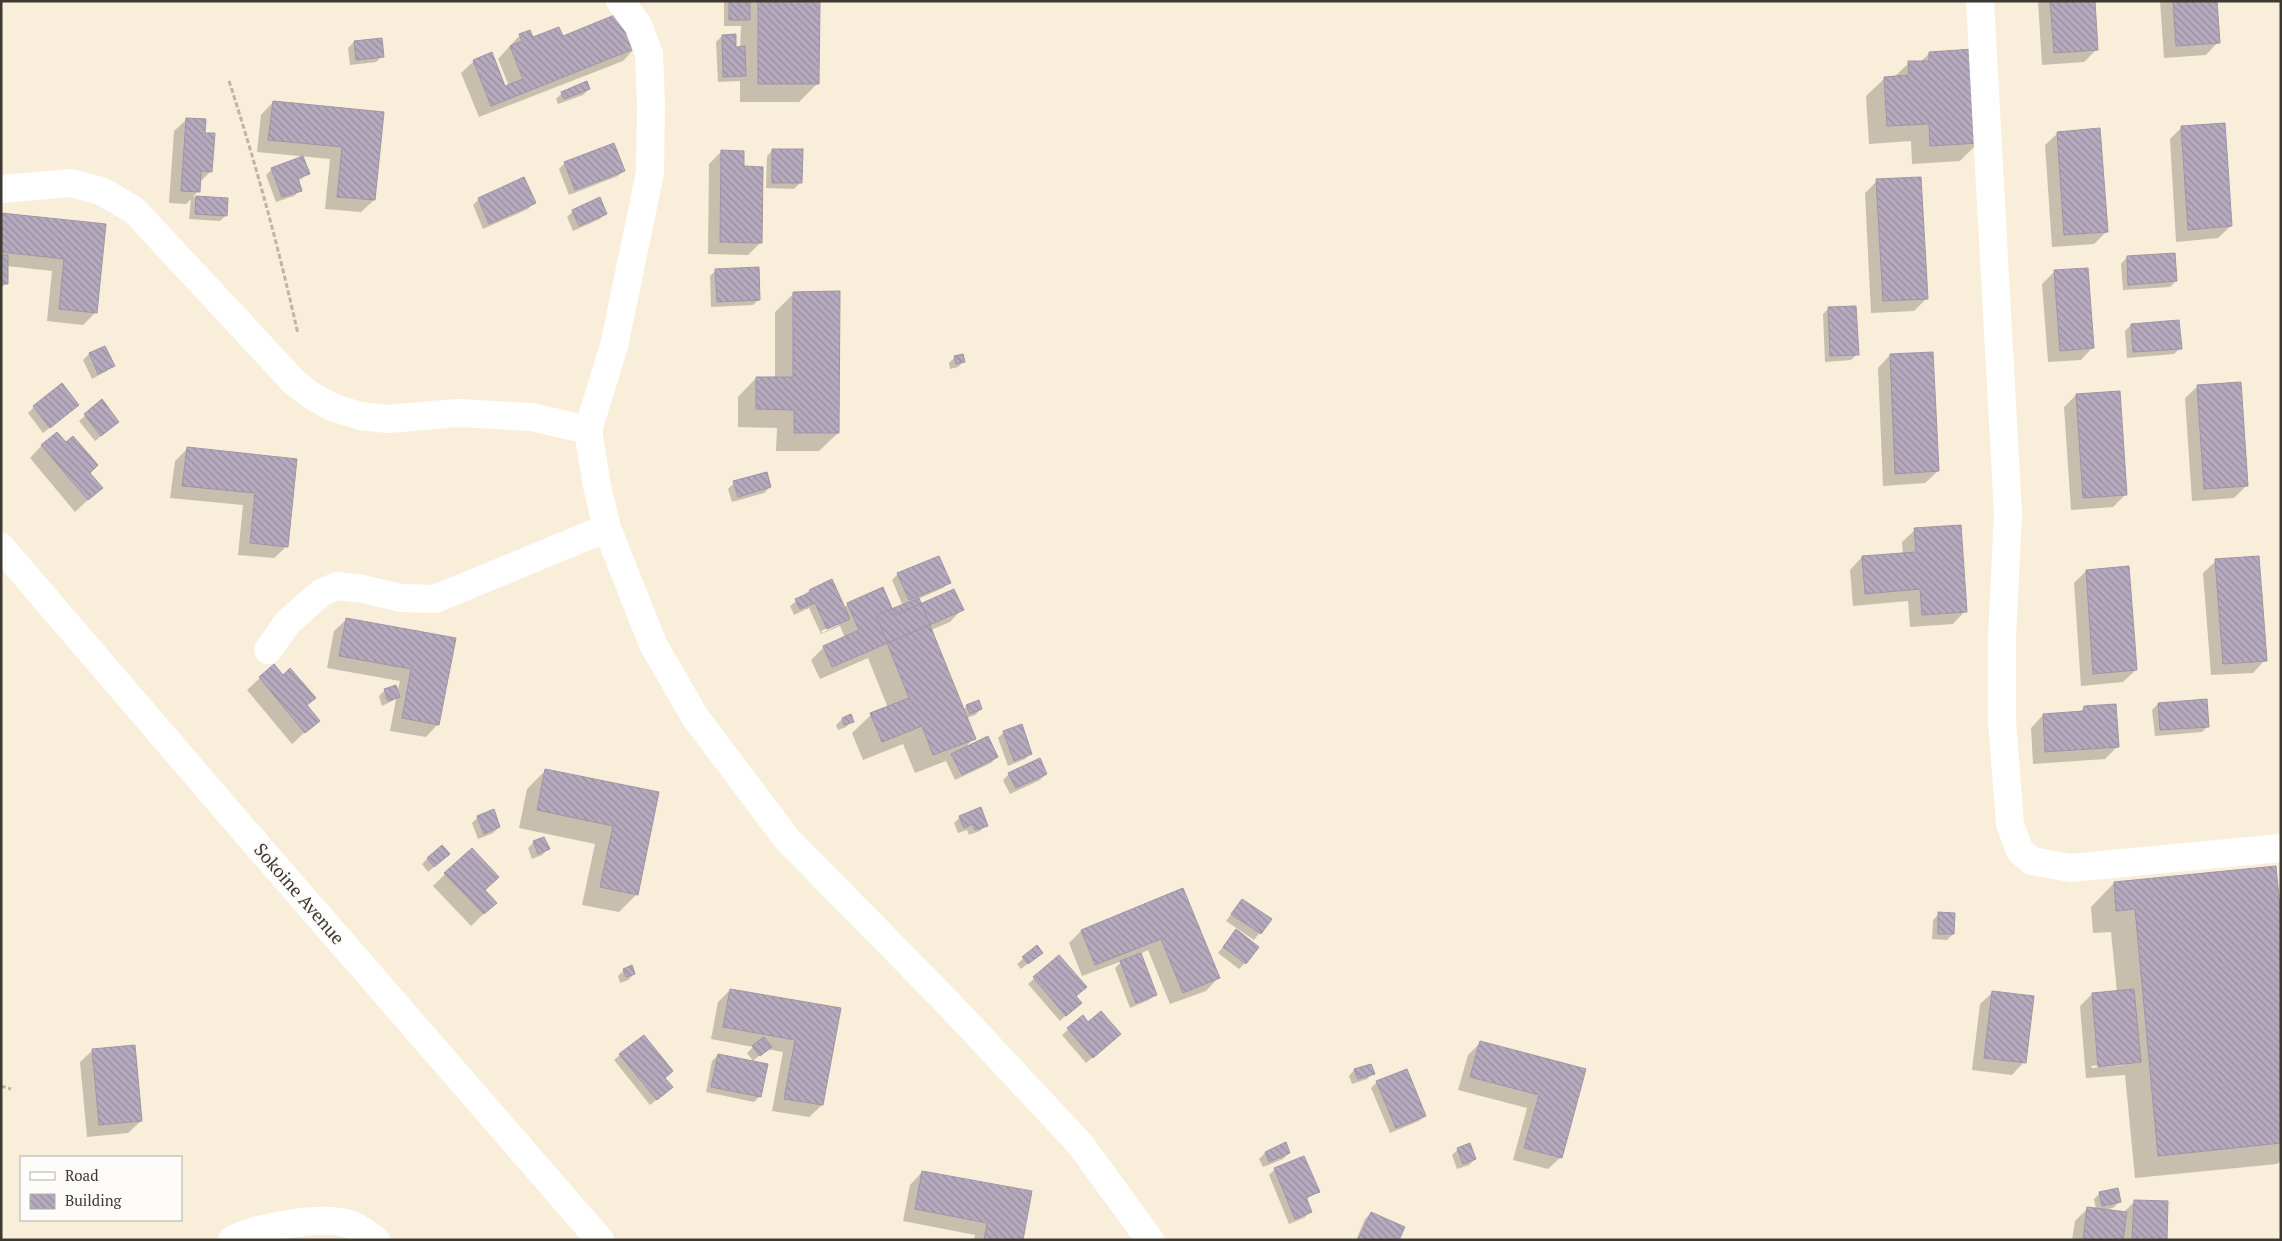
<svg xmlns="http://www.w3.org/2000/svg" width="2282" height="1241" font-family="'PT Serif',serif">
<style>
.shadow{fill:#0003;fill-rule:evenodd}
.building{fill:url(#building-back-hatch);stroke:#a095a7}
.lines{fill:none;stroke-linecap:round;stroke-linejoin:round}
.path{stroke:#bfb5a5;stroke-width:3;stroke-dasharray:5 2.5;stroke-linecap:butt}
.minor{stroke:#fff;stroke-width:28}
.labels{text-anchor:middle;stroke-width:4;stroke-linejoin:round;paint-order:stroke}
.street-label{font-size:18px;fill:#3d3830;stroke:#fefcf8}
</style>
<defs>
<pattern id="building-back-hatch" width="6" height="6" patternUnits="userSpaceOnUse" patternTransform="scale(1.25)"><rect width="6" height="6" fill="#b6abbe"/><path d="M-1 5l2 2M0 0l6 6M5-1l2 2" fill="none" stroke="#958c9b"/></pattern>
</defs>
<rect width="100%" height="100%" fill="#f9eeda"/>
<path class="shadow" d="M724,1H818V83L799,102H740V81L718,82L716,42L722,36L735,48H740L741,26H724Z
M2038,1H2093L2097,49L2084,62L2042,65Z
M2160,1H2216L2218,42L2206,55L2164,58Z
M529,32L532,39L562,38L635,48L623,61L479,117L461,73L474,61L505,88L509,86L498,59L520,35Z
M354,42L382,56L376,62L350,65L348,48Z
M1930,53L1978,143L1960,161L1912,164L1911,141L1869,144L1866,96L1885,78L1894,77L1909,63L1920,62Z
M589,89L583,95L558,104L556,99L562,93Z
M273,102L383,114L374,200L361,212L325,209L330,159L257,152L261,115Z
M187,119L204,134L211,171L199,183L198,191L193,197L227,199L226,215L220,221L189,219L191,199L186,204L169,203L174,131Z
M2182,127L2231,226L2218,238L2176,242L2170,139Z
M2058,133L2106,232L2094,244L2052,247L2045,145Z
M773,150L800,183L794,189L766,188L767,156Z
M722,151L743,167L760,243L748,255L708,254L709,164Z
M565,163L624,170L618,176L569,195L559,169Z
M272,169L308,174L297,182L300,190L294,196L276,202L266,175Z
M1877,181L1927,298L1914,311L1871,313L1865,193Z
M479,199L534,203L528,209L483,229L473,205Z
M573,211L606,213L600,219L573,231L567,217Z
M1,215L105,225L96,312L83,325L47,321L52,271L7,266L6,283L1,288Z
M2174,254L2176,281L2170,287L2123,290L2121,264L2127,257Z
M716,270L759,299L753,305L711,307L710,276Z
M2055,271L2093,347L2081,360L2048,362L2042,284Z
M794,293L838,433L819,451H776L777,428L738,427V397L756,378H775V312Z
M1829,308L1857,354L1851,360L1825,362L1823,314Z
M2131,325L2180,348L2174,354L2127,358L2125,331Z
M105,347L113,365L107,371L92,379L83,360L89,354Z
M1890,355L1938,471L1925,483L1883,486L1878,368Z
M955,357L964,361L958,367L950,369L949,363Z
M2198,386L2247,485L2234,498L2192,501L2185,398Z
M2076,395L2126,494L2113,507L2071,510L2064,407Z
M102,401L118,422L95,441L79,421Z
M34,407L72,410L43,433L28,413Z
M42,445L101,488L75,512L30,458Z
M187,449L296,460L287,546L274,558L238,555L243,505L170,498L175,461Z
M734,483L770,487L764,493L732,502L728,489Z
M1915,530L1965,611L1953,624L1910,627L1908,601L1853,606L1850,570L1862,557L1903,554L1902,542Z
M2216,561L2265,660L2253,673L2211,675L2203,573Z
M2086,571L2136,670L2123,682L2081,686L2074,583Z
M898,574L949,582L943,588L918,599L921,605L962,609L950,622L931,630L963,710L967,706L981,709L975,715L966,718L974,738L964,749L997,757L991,763L955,780L946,761L915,773L903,744L863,760L852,733L871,715L888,708L868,658L820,679L811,660L824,647L845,638L840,626L821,634L809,608L794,615L790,606L809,591L831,581L843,608L848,604L892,610L903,606L892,580ZM839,623V625L822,633L821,631Z
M347,619L454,639L438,724L426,737L390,731L396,699L382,706L379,696L385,690L397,693L400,681L327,668L334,631Z
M283,676L318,720L292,744L247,690L260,678Z
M2158,704L2208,726L2202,732L2155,736L2152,710Z
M2084,708L2118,746L2105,759L2033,764L2031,728L2043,715L2080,712Z
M850,716L852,721L846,727L838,730L836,725L842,719Z
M1004,732L1031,753L1025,759L1008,766L998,738Z
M546,770L658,793L637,894L619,912L582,905L595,844L519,828L527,789Z
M1009,774H1046L1040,780L1010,794L1003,780Z
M478,817L499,827L493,833L478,839L472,823Z
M960,817L986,825L980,831L969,835L967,830L958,833L954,823Z
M534,842L548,849L542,855L532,859L528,848Z
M449,854L428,872L422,864L428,858Z
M445,874L484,891L495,903L471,926L433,886Z
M2114,883L2281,932V1161L2277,1164L2135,1178L2125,1075L2086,1078L2080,1006L2092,994L2117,992L2111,932L2093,933L2091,907ZM2124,1063V1065L2092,1068L2091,1066Z
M1183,890L1218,978L1206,991L1170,1004L1148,950L1140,954L1155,994L1149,1000L1130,1008L1115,968L1122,961L1082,976L1069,943L1081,931Z
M1242,900L1270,919L1254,940L1226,921Z
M1939,914L1953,934L1947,940L1932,939L1933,920Z
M1236,931L1245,963L1239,969L1218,953Z
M1037,947L1041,953L1021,969L1017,964Z
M1059,957L1075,996L1074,1008L1060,1021L1028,984Z
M624,970L634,974L628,980L620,983L618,976Z
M730,990L839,1009L822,1105L809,1117L772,1111L783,1052L767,1049L753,1061L747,1053L753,1047L711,1039L718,1002Z
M1993,992L2024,1062L2012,1075L1972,1070L1980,1004Z
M1082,1017L1088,1024L1114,1040L1086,1063L1062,1035Z
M1481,1042L1585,1070L1561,1157L1548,1169L1513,1160L1527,1108L1458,1090L1468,1055Z
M93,1050L141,1121L128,1133L87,1137L80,1062Z
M620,1055L663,1079L665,1093L650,1105L614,1060Z
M718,1055L760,1096L754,1102L706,1092L712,1061Z
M1370,1065L1373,1073L1367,1079L1352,1084L1349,1076L1354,1070Z
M1377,1082L1425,1116L1419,1121L1390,1133L1371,1088Z
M1458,1149L1475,1159L1469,1165L1457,1169L1452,1155Z
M1265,1153H1289L1283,1159L1263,1167L1259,1159Z
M1275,1169L1318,1192L1305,1200L1310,1212L1304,1218L1289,1224L1269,1175Z
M922,1172L1021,1240H974L975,1235L903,1221L910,1185Z
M2100,1193L2119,1202L2113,1208L2102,1210L2123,1213L2135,1201L2165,1240H2072L2075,1221L2087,1209L2096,1210L2094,1199Z
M1371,1213L1398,1240H1356L1365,1219Z"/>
<path class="building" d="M729,1H750V20H729Z
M758,1H820L819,84H758Z
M2050,1H2095L2098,50L2054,53Z
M2173,1H2217L2220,43L2176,46Z
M622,12L636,48L491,106L473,60L492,52L505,86L523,79L510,46L522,41L519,34L530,30L533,37L559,27L563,36Z
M736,34V47L745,46L746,76L723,77L722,35Z
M382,38L384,57L356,60L354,41Z
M1974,49L1979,143L1930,146L1929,124L1887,126L1884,77L1909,75L1908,61H1929V52Z
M587,81L590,89L564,99L561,92Z
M273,101L384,112L375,200L337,197L342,147L268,140Z
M186,118L206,119L205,133H215L212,172L201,171L200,192L181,191Z
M2225,123L2232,226L2188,230L2181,126Z
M2100,128L2108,232L2064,235L2057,132Z
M614,143L625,171L575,190L564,162Z
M772,149H803L802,183H772Z
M721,150L744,151V166L763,167L762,243L720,242Z
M303,156L310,174L298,178L302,191L282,197L271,168Z
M524,177L536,203L489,224L478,198Z
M1921,177L1928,299L1883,301L1876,179Z
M196,196L228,198L227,216L195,214Z
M600,197L607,214L579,226L572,210Z
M1,213L106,224L97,313L59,309L64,259L1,252Z
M2175,253L2177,281L2128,285L2127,256Z
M1,255H8V284H1Z
M759,267L760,300L717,302L715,269Z
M2088,268L2094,348L2060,351L2054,270Z
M840,291L839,433H794V410L756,409V377H793V292Z
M1856,306L1859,355L1830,356L1828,307Z
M2179,320L2182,349L2133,352L2131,324Z
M105,346L115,366L98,374L89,353Z
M1933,352L1939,471L1895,474L1890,354Z
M963,354L965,362L956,364L954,356Z
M2241,382L2248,486L2204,489L2197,385Z
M62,383L79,405L50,428L33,406Z
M2120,391L2127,495L2083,498L2076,394Z
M102,399L119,422L101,436L84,414Z
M57,432L66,442L73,436L98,465L90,473L103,488L88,500L41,445Z
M187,447L297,459L288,547L250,543L255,493L182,486Z
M767,472L771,487L738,497L733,481Z
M1961,525L1967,612L1922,615L1920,589L1865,594L1862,556L1916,552L1914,528Z
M939,556L951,583L909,600L897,573Z
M2259,556L2267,661L2223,664L2215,559Z
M2129,566L2137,670L2093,674L2086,570Z
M832,579L850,619L827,629L815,603L800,609L795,599L811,592L809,590Z
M883,587L895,615L954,589L964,610L832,667L823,646L859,630L847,603Z
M919,598L976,739L933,755L922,726L882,742L870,713L909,698L876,615Z
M346,618L456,638L439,725L402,718L411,669L339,656Z
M274,664L283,675L290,668L316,698L307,705L320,721L305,733L259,677Z
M396,685L400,697L388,701L384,689Z
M2207,699L2209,727L2160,730L2158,703Z
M979,700L982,709L970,714L966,705Z
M2116,704L2119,747L2045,752L2043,714L2083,711L2084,706Z
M851,714L854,722L844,725L842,718Z
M1022,724L1032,754L1014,761L1003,731Z
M988,736L998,757L962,775L951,754Z
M1040,758L1047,774L1016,788L1008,773Z
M545,769L659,792L638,895L600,887L613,826L537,810Z
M981,807L988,826L975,830L973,824L964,828L959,816Z
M494,809L500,827L484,834L477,816Z
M544,837L550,849L538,854L533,841Z
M442,845L450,854L434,867L427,858Z
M472,848L499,877L485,890L497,903L484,914L444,873Z
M2276,866L2281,919V1143L2158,1156L2135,909L2116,911L2114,882Z
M1183,888L1220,978L1183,993L1161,939L1095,965L1081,930Z
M1242,899L1272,919L1261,934L1231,914Z
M1938,912L1955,913L1954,934H1938Z
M1236,929L1259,947L1246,964L1223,947Z
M1037,945L1043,953L1028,964L1022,957Z
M1141,953L1157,995L1136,1003L1120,961Z
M1059,955L1087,987L1076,996L1082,1003L1066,1016L1033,977Z
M632,965L635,974L626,977L623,969Z
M730,989L841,1008L823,1105L784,1099L795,1040L723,1027Z
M2134,989L2141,1062L2098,1067L2092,993Z
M1992,991L2034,996L2026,1063L1984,1058Z
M1101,1011L1121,1034L1093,1058L1067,1028L1083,1015L1088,1022Z
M644,1035L673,1071L665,1078L673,1087L657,1100L619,1054Z
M764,1037L772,1047L760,1056L752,1046Z
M1480,1041L1586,1069L1562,1158L1524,1148L1539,1095L1470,1077Z
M135,1045L142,1121L99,1125L92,1049Z
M718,1054L768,1064L761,1097L711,1087Z
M1371,1064L1375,1074L1358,1079L1354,1069Z
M1407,1069L1426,1116L1396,1128L1376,1081Z
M1286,1142L1290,1153L1269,1162L1265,1152Z
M1470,1143L1476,1159L1463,1164L1457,1148Z
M1304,1156L1320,1192L1306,1197L1312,1212L1295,1219L1274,1168Z
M922,1171L1032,1191L1023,1240H984L987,1223L915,1209Z
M2118,1188L2121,1202L2102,1206L2099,1192Z
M2134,1200L2168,1201L2167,1240H2132Z
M2087,1207L2127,1212L2123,1240H2083Z
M1371,1212L1405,1227L1399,1240H1358Z"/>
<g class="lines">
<path class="path" d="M229,81C256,164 279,249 298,334
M1,1086L11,1089"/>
<path class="minor" d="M620,1L638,25L649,54L651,104L650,173L614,346L588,430L597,486L607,528L653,644L695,717L787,839L950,1005L1080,1144L1150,1240
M1980,1L2008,514L2002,638V721L2010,824L2020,851L2032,861L2070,868L2281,848
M1,189L71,183L101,191L134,210L294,382L312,396L332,407L360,416L388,419L458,413L532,417L588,430
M1,547L243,829L600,1240
M268,650L288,622L321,593L337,586L363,589L401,598L435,599L607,528
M232,1240C256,1227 323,1215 349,1224C359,1227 368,1235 376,1240"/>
</g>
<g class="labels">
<g class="street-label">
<text transform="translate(299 894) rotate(49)" y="6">Sokoine Avenue</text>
</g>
</g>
<rect width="2282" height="1241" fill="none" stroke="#3d3830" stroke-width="5"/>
<rect x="20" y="1156" width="162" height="65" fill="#fefcf8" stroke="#b1aea8"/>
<rect x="30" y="1172" width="25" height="8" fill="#ffffff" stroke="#b1aea8"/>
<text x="65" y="1181" font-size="15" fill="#3d3830">Road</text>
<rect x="30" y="1194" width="25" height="15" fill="url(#building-back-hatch)" stroke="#b1aea8"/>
<text x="65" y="1206" font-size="15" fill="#3d3830">Building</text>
</svg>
